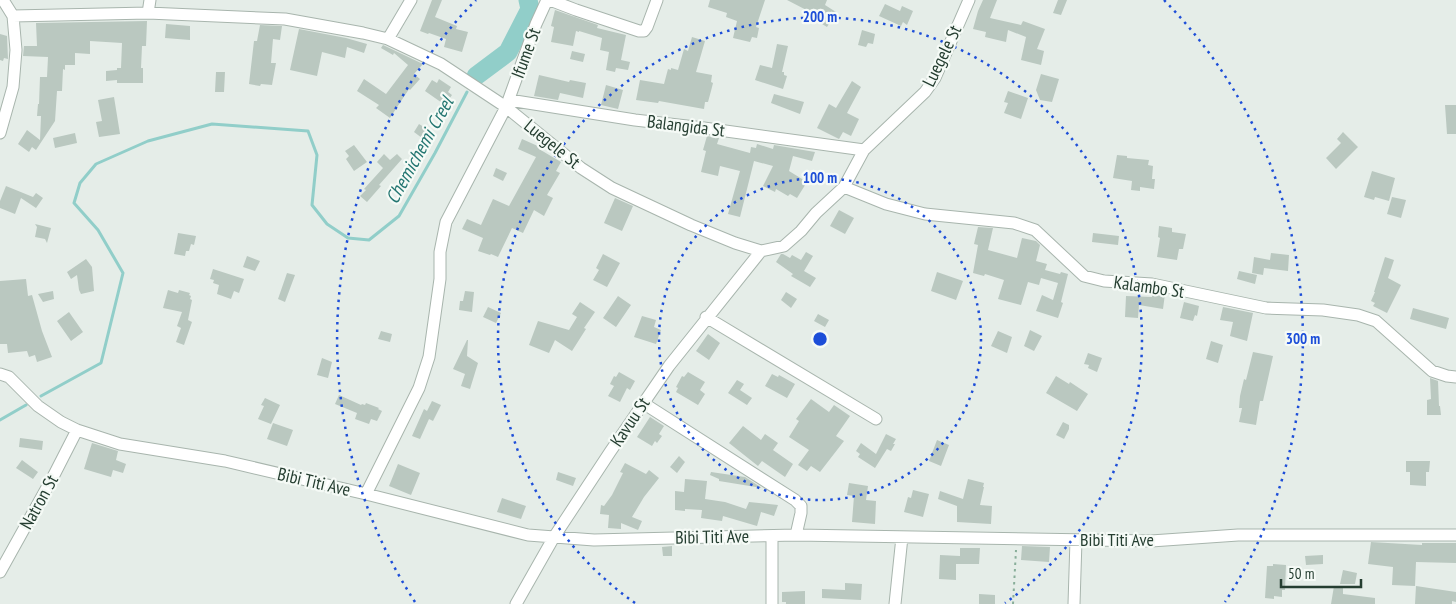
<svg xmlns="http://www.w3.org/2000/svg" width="1456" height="604" font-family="'PT Sans Narrow',sans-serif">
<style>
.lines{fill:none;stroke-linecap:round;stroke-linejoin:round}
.stream{stroke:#91cec9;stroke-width:3}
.river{stroke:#91cec9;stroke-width:19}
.building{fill:#bac8c0}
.minor-casing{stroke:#a8b5ad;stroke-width:13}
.path{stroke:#88ae99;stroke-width:2;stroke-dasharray:2.5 4;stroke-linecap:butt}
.minor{stroke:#fff;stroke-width:11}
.ring{fill:none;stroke:#1d4ed8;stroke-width:2.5;stroke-dasharray:2.5 5}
.labels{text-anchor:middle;stroke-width:4.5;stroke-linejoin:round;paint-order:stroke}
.street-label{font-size:18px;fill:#253e31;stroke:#f5faf6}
.water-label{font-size:19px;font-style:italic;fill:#237671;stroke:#f5faf6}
.centre{fill:#1d4ed8;stroke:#f5faf6;stroke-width:2.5}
.ring-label{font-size:15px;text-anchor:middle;font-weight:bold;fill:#1d4ed8;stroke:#f5faf6;stroke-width:4.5;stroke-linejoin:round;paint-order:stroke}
</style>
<rect width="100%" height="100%" fill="#e5ede8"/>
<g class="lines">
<path class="stream" d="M41,396L101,363L123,273L98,230L74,203L80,183L96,164L148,141L212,124L308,131L317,155L312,205L327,224L348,238L369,240L399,216L435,153L467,92
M0,420L26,405"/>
<path class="river" d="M476,76L508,52L530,9L528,0"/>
</g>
<path class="building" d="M432,0H442L435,17L457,26L456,29L468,32L462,52L444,47L446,39L429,33L428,34L420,31Z
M710,0H765L756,27L759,28L757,38L752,37L750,42L733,38L737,21L726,17L727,13L708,7Z
M787,0H827L825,5L836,12L827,27L814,19L816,15Z
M983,0H997L990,18L1021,25L1023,21L1045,29L1037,49L1044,51L1041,65L1021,60L1026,37L1008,30L1006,42L985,37L986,32L973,29L978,11Z
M1058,0H1067L1061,15L1053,13Z
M885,4L900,11L902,6L913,11L907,25L903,22L901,26L879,16Z
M555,10L598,25L597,28L626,35L621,60L630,62L628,70L616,68L615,72L606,70L609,52L600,50L602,38L579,31V32L576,31L573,46L551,42L554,27L551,26Z
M147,21L146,46H142L141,68H143V83H117V80L106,81V71L117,70V68H121L122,43L90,41V54L75,53V65H65V70L63,69L62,91H57L55,121L36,150L32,147L29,152L18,144L27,130L40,140L41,116H37L38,104H39L40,77H47L48,57L23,56L24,46H37L36,23Z
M166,24L190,26V40L165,38Z
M260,25L282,26L280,40L273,39L271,63H276L272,85L261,84L260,86L249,84L254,41H257Z
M299,29L346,38L367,44L364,53L347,47L345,58L322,52L317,76L290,70Z
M862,30L875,34L873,44L868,43L866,47L858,45Z
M0,34L7,36L8,59L4,58L3,61L0,60Z
M692,37L705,41L696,72L712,75L711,82L713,83L711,91L708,102H705L704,109L659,101L658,103L636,100L640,80L664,84L668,69L671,70V68L678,70L684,49L688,51Z
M777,44L788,46L782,72H784V75L787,76L783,89L755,80L760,65L772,68Z
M383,45L423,64L414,74L420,79L410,90L409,89L390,118L376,108L379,105L357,91L364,79L386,94L408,65L394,53L393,55L381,48Z
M572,51L585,54L583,62L570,59Z
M216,72H225L224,92H215Z
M1041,74L1059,79L1052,102L1040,100L1036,90Z
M539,75L569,82L570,80L586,83L583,98L560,93L558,100L534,96Z
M439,79L451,87L448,92L452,95L445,105L425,91L432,80L437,83Z
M852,81L861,87L847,113L859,119L851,136L843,132L839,139L817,128L829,104L836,108Z
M606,85L623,90L618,109L601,105Z
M1008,91L1028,98L1021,119L1004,113L1008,103L1004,102Z
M774,94L804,102L800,114L771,103Z
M114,97L120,134L99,137L96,122L102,121L98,100Z
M1445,105H1456V134H1447Z
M419,124L427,129L422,138L414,132Z
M1343,132L1358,147L1336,169L1326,158L1341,143L1337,139Z
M75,133L77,143L55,148L53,138Z
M707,136L719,138L717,144L750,153L751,147L756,148L757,144L773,149L774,145L815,152L812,161L793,156L789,171L807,182L797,198L790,194L788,196L776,189L775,192L763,186L773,166L754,161L740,217L728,214L740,171L720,166L718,176L701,172L706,151L703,150Z
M522,139L540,147L539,149L561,162L556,171L560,173L547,195L553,198L544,216L534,210L523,233L512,228L498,257L491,254L490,255L478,251L483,238L462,229L467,219L481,225L493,199L509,206L536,157L518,149Z
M354,145L367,162L354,171L346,159L349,156L345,151Z
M384,154L390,160L397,154L402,159L379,185L381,186L367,202L360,196L366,190L364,189L383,168L377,162Z
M1117,155L1127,156V158L1149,160L1148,165L1153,166L1152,179H1155L1154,189L1140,187V191L1131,190L1132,181L1113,178Z
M496,168L507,173L503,181L493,176Z
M1372,171L1395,178L1389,201L1375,197L1374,200L1364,197Z
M6,186L33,197L36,193L43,198L36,208L21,198L15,214L0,208V201Z
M1392,197L1406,200L1401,218L1387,214Z
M615,198L633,206L622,231L604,223Z
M839,210L854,218L845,234L830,226Z
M35,224L51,228L47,243L45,239L35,237L37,227Z
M1159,226L1172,228V232L1186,234L1183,249H1179L1177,260L1157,257L1160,238L1158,237Z
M978,227L993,228L988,250L1017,258L1022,238L1036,241L1040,245L1036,261L1047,264L1045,270L1060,274L1061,272L1068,274L1061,302L1063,303L1058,318L1036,311L1042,295L1053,300L1058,283L1041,278L1039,285L1028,282L1021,305L998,299L1004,280L985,274L984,276L973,273L978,245L974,244Z
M178,233L196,236L194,245L191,244L189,251H186L185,256L174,254Z
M1093,233L1119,236L1118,245L1092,242Z
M806,252L813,256L804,271L816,278L810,287L791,276L793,274L776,262L781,254H783L790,258L792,255L801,260Z
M1271,253L1289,255L1288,271L1264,268L1263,275L1252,273L1254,257L1270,260Z
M603,254L620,263L607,287L593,280L599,270L596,268Z
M247,256L260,261L255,271L243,267Z
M1385,257L1394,260L1388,278L1401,285L1387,313L1373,306L1375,303L1371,301L1375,292H1374Z
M86,259L92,267L94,291L81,294L79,290L77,275L71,279L67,272Z
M213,269L244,279L239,293L234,291L231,299L217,294L219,285L213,283L214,280L210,279Z
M1239,271L1257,275L1255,284L1237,279Z
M937,272L963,281L956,300L931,291Z
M287,273L295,275L285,302L278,299Z
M26,279L28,296L32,295L42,331L52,357L37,362L35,355L29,357L27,351L8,353L7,344H0V281Z
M168,290L178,293L179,290L190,293L189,295L191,296L190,299L192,300L188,320L192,322L184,345L176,342L181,328L177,326L182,312L163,308Z
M53,291L54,299L43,302L38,294Z
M465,291L474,292L472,312L459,310L460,301H463Z
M786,292L797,299L791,308L781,300Z
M1152,292L1165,294L1163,309L1139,305L1138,318L1125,317L1126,296L1152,297Z
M618,296L631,305L616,327L603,318Z
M580,302L595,312L584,328L586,329L572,351L555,340L549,353L529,345L538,321L569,330L577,317L572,314Z
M1184,302L1199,306L1197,316L1195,315L1193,321L1180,318Z
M488,307L501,313L496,323L483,317Z
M1223,307L1253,313L1247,341L1230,336L1233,322L1220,320Z
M1413,308L1449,318L1446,329L1410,319Z
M69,312L83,332L71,341L57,321Z
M818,314L829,320L825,327L814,321Z
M642,316L656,320L654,327L661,330L656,344L634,337Z
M1030,330L1042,336L1034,351L1024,346Z
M381,331L392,334L390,342L378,339Z
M998,331L1012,337L1007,353L991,346Z
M708,334L720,343L709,360L696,351Z
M467,340H468L467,356L478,363L470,389L461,386L465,374L453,369Z
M1211,341L1223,345L1218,363L1206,359Z
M1253,352L1273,356L1263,401H1260L1256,425L1239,422L1242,408H1239L1240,396L1244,379L1246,380Z
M1088,353L1102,358L1097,372L1088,368L1089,365L1084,364Z
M322,358L332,362L328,378L317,375Z
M619,372L635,381L630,390L627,388L620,402L608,396L614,386L610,384L614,376L616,377Z
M688,372L705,382L700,390L705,394L698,405L676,392L678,388L676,387L682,376L684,377Z
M772,374L778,377L779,375L795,384L787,398L765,386Z
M1056,376L1069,384L1070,382L1088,394L1077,411L1046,393Z
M1430,378L1438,381L1439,406H1440L1441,415H1427V400L1431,399Z
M737,380L744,384L740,390L752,398L747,405L728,393Z
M339,395L361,405L362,404L365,405L366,403L379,408L378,409L382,411L377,421L371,419L369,424L355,419L357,413L335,404Z
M265,398L280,405L271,424L258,419L264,406L261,405Z
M811,399L829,412L834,405L850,416L836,436L844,441L820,472L811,466L807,471L798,465L809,450L789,437L799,421L796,419Z
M432,401L441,405L433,421L429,419L420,439L412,436L424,409L427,411Z
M650,417L664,426L659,434L662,436L657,443L655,441L652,446L637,437Z
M1063,422L1069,425V429L1064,439L1056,435Z
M273,423L293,430L287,446L267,439Z
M743,426L761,440L765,434L778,443L773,450L793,464L785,477L762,461L758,466L729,443Z
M886,434L896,439L893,444H895L891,451L887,449L875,468L858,457L860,454L856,451L861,443L876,454Z
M20,438L43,441L42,450L19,447Z
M937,440L949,445L941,466L929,461Z
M92,443L118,451L116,460L126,464L123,473L113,470L111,477L84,469Z
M679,456L685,462L677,473L670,467Z
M22,460L38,472L33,479L16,468Z
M1406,461H1430L1429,472H1426V486L1410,485V472H1406Z
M625,463L646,474L649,470L659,478L644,497L632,517L642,521L638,530L621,523V529L608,528L609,515L600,514L601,505L604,506L612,495L623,473L620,472Z
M398,464L420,473L411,495L389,486Z
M558,472L576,478L573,486L556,480Z
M711,472L745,477L762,488L719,481V479L710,475Z
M685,479L707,481L705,499L725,502L746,509L749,502L778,505L774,516L761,512L757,526L723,516L722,521L701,518L702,510L685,509V511L675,510V491L684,492Z
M968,479L984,483L983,487H984L980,505L992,506L991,524L957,522V506L938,499L940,491L963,499Z
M849,483L868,486L866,500L876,501L875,524L852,522L854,496L847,495Z
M913,490L929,494L923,517L904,512L908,497L911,498Z
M502,498L526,506L521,519L497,512Z
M1371,542L1422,545V543H1456V563L1416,562L1415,586L1392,585L1393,567L1368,564Z
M672,546V556H663L662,547Z
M1022,546L1050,547L1049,562L1021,560Z
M960,548H980L979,564H956V580L939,579L940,555L960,556Z
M1323,555V564L1306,565L1305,556Z
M1273,564L1286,565L1285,590H1282V597L1274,596V599L1265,598L1267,566H1273Z
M1343,570L1357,573L1355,584H1340Z
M845,583L862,584L861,600L822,598V589L845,590Z
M1334,586L1343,587V594L1375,598V604H1331Z
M1416,586L1456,592V602L1452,601V604H1415Z
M805,591V604H786V602H782V592Z
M979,594L995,595V604H979Z"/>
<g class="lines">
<defs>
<path id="minor" d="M550,0L576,10L639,31H644L647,27L657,0
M148,13L150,0
M13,16L148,13L285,19L363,33L388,39L441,64L506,107L581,168L612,188L691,225L735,243L761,251L784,246L801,231L816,213L844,187L864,150L925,92L935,78L969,0
M388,39L411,0
M509,100L635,120L704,128L864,150
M0,133L13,87L16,50L13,16L3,0
M844,187L886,204L925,214L1014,223L1035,230L1084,276L1104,281L1152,284L1266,308L1323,310L1358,315L1376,321L1432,371L1447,376L1456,377
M706,317L876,419
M0,374L9,377L38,406L61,422L77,430L120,444L225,461L366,494L528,535L594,540L796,535L1151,541L1238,535H1456
M643,403L795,500L801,506V513L796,535
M366,494L419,388L429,357L440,279V252L446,222L506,107L536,24L547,0
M772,536V604
M0,572L54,475L77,430
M516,604L554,537L610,452L669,366L761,251
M895,604L902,537
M1074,604L1076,540"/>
</defs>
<use href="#minor" class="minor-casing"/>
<path class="path" d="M1013,604L1016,550"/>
<use href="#minor" class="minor"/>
</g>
<g class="ring">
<circle cx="820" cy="339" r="161"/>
<path d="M635 603A322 322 0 1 1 1005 603"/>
<path d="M415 602A483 483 0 0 1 476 0M1164 0A483 483 0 0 1 1225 602"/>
</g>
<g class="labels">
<g class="street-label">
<text transform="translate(526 53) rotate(-70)" y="6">Ifume St</text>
<text transform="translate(942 56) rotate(-64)" y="6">Luegele St</text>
<text transform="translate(686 126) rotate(7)" y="6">Balangida St</text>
<text transform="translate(552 144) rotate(39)" y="6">Luegele St</text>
<text transform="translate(1149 287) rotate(8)" y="6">Kalambo St</text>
<text transform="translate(630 422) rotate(-56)" y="6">Kavuu St</text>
<text transform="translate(314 482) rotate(13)" y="6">Bibi Titi Ave</text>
<text transform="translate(39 502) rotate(-61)" y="6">Natron St</text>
<text transform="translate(712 537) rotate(-1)" y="6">Bibi Titi Ave</text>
<text x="1117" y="546">Bibi Titi Ave</text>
</g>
<g class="water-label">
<text transform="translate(419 150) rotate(-61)" y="7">Chemichemi Creel</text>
</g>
</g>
<circle cx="820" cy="339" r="8" class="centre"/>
<g class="ring-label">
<text x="820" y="22">200 m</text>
<text x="820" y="183">100 m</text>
<text x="1303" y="344">300 m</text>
</g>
<path d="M1281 579v8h80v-8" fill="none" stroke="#253e31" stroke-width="2.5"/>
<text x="1288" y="579" font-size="15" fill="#253e31" stroke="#f5faf6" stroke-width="4" paint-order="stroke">50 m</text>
</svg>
